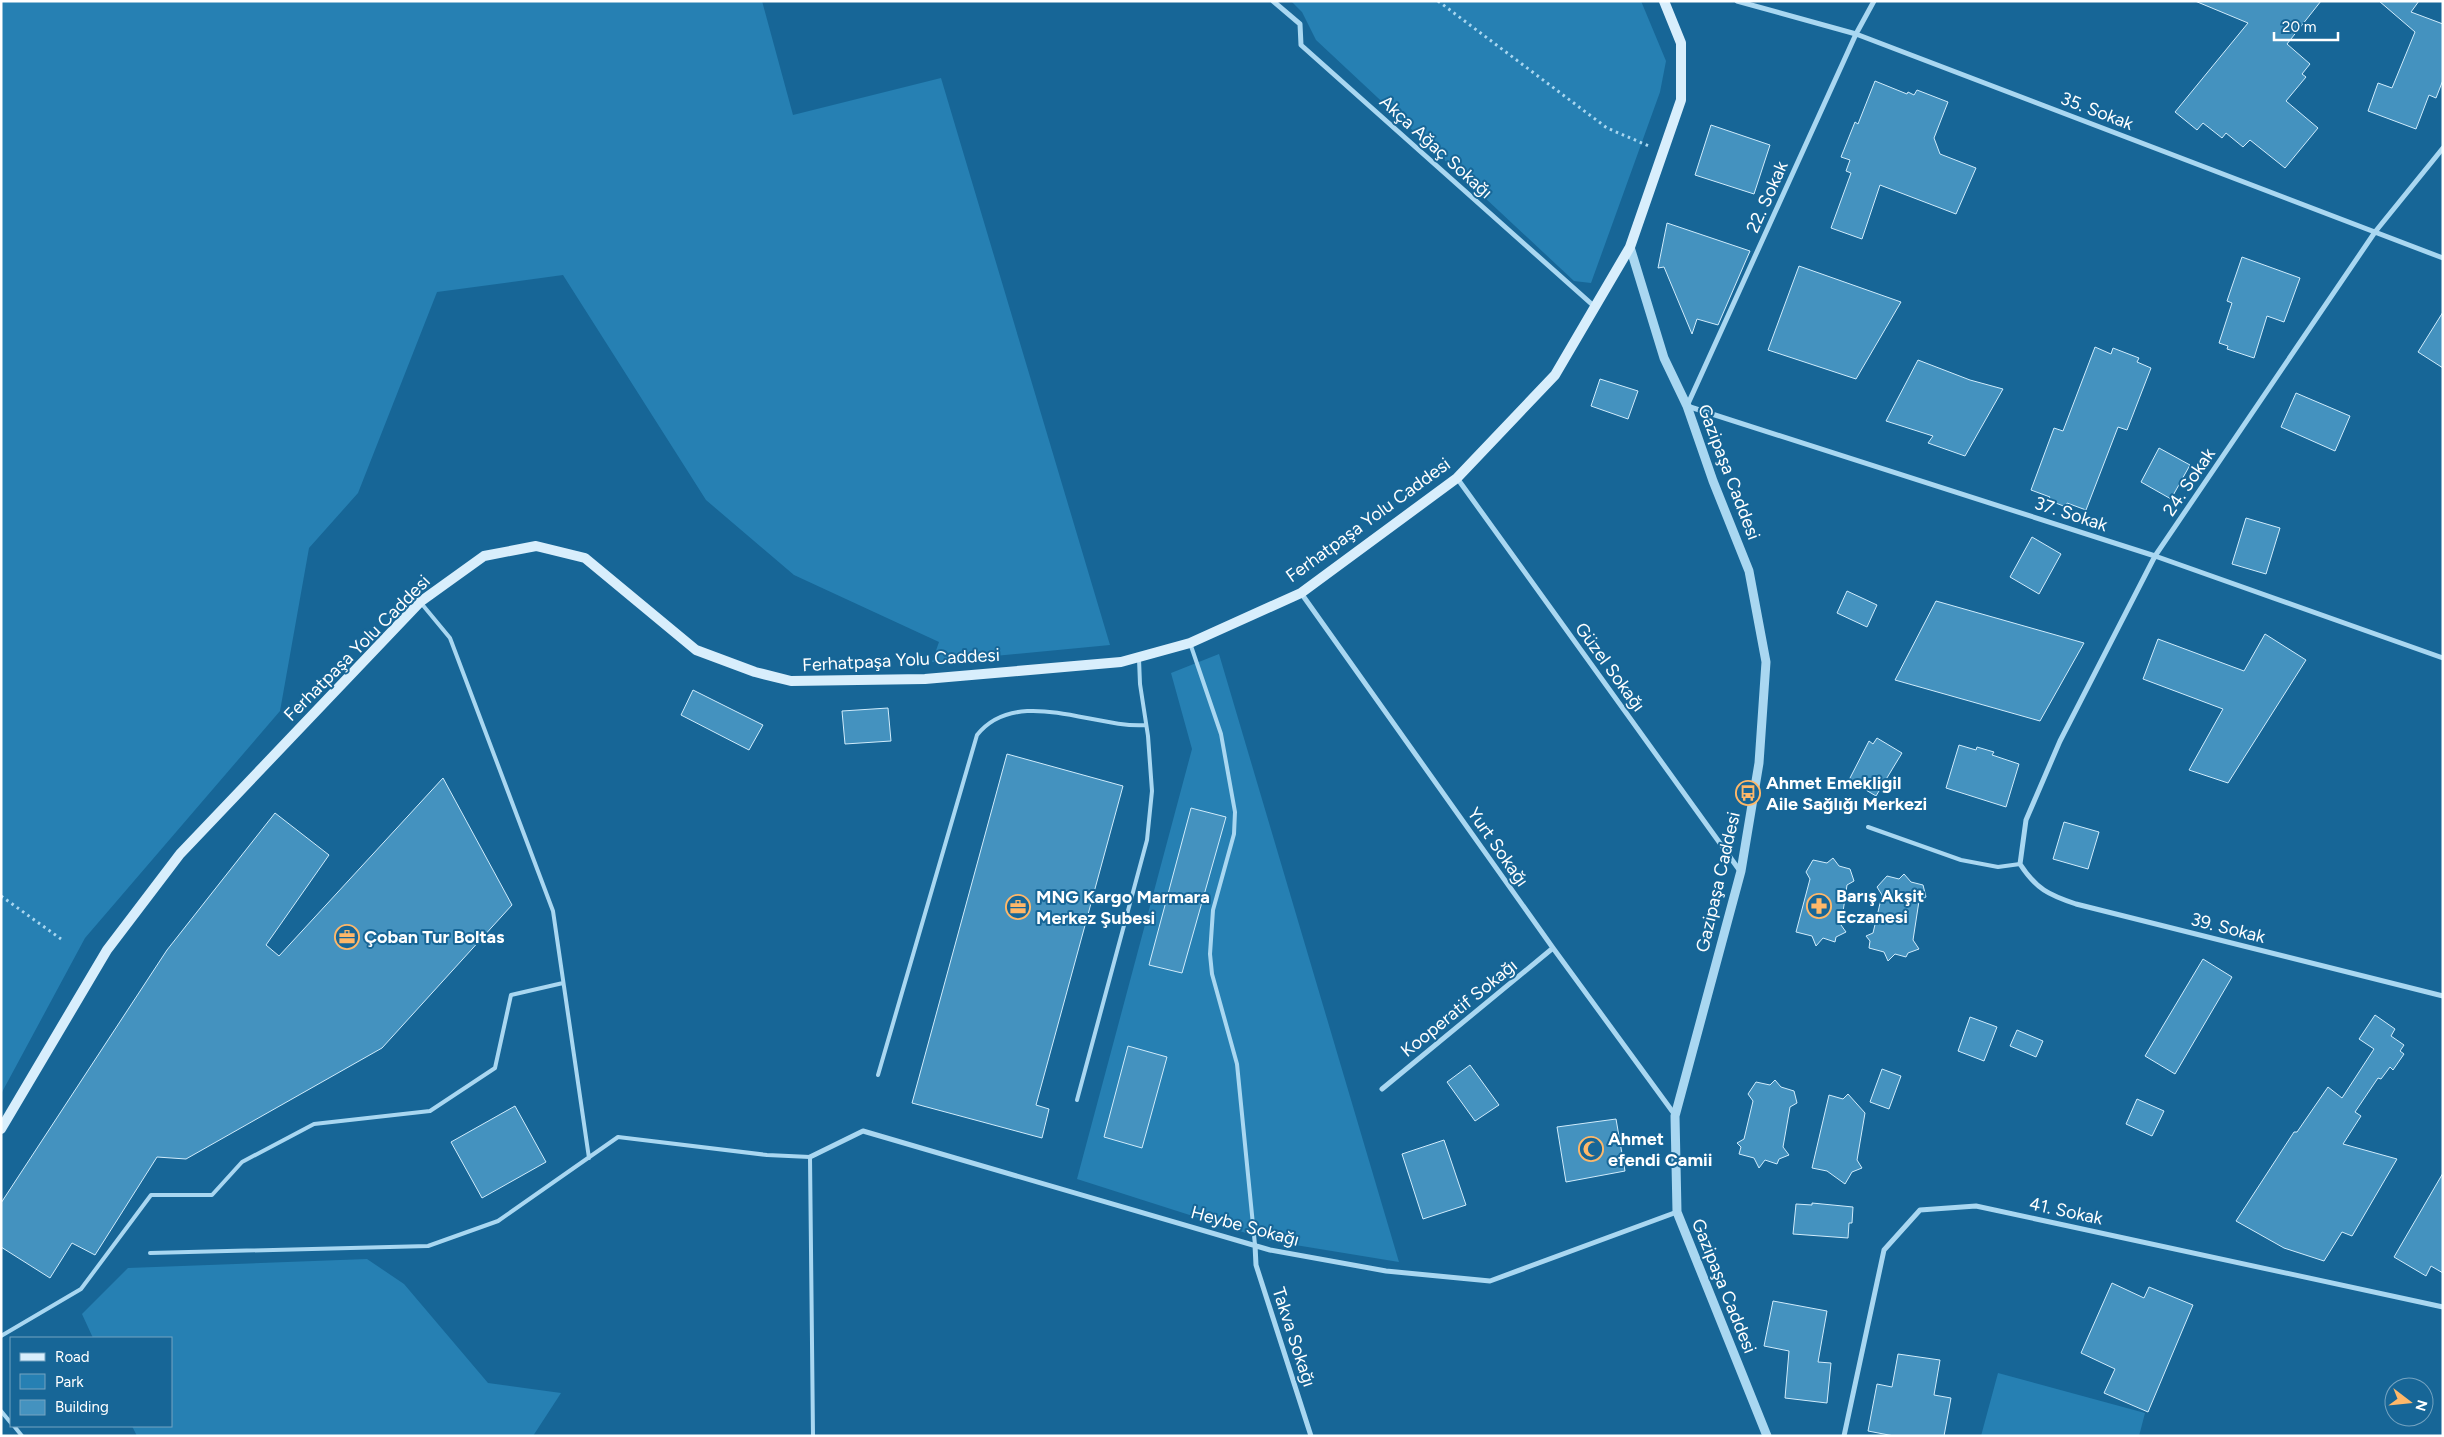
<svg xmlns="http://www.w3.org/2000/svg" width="2444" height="1437" font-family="Figtree,sans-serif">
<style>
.green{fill:#2680b3}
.building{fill:#4492bf;stroke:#d0ecfc}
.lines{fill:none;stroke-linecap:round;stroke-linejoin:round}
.path{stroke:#a9d7f1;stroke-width:3;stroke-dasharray:2.5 4;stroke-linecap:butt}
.service{stroke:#a9d7f1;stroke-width:4}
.minor{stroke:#a9d7f1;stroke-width:5}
.tertiary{stroke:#a9d7f1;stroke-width:9}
.secondary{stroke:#d8eefc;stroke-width:10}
.labels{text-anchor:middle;stroke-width:4;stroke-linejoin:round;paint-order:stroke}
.street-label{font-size:18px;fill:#fff;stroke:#176697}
.poi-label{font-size:18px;font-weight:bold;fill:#fff;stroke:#176697;text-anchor:start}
</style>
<rect width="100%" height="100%" fill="#176697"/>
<path class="green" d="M1,1H762L793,115L941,78L1110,645L932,662L939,642L794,575L706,500L563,275L437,292L358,493L309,548L280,711L85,938L1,1094Z
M1291,1H1641L1666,61L1660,92L1591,283L1574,281L1316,40L1302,12Z
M1219,654L1399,1262L1271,1241L1077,1179L1192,749L1171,673Z
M367,1259L404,1284L488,1383L561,1393L533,1436H137L132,1426H171V1338H93L82,1314L128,1268Z
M1998,1373L2145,1413L2139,1436H1981Z"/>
<path class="building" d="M2195,1H2321L2287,44L2310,64L2302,74L2306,77L2286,101L2318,128L2285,168L2250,140L2243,147L2226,133L2222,138L2203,123L2197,130L2175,112L2248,23Z
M2379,1H2419L2411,12L2443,24V80L2436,98L2429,95L2416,129L2368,111L2378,83L2392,88L2415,32Z
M1875,81L1907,94L1908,92L1914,95L1917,90L1948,102L1934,138L1940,154L1976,168L1956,214L1880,185L1862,239L1831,228L1851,173L1846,171L1850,160L1841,157L1855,122L1858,124Z
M1711,125L1770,145L1754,194L1695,175Z
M1667,223L1750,251L1718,325L1697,319L1692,334L1664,267L1658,268Z
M2242,257L2300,278L2284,322L2267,316L2254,358L2227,349L2228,346L2219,343L2232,303L2227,301Z
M1799,266L1901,302L1856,379L1768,350Z
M2443,312V368L2418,352Z
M2095,347L2111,354L2113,348L2139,358L2137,362L2151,368L2127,430L2118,427L2086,510L2067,503L2066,507L2048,500L2050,497L2031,490L2054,428L2063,431Z
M1918,360L1970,380L2003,389L1965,456L1928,443L1933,436L1886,421Z
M1600,379L1638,391L1628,419L1591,406Z
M2296,393L2350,416L2335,451L2281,427Z
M2159,448L2190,465L2171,499L2141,482Z
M2246,518L2280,528L2266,574L2232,564Z
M2032,537L2061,554L2039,594L2010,577Z
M1847,591L1877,605L1867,627L1837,613Z
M1936,601L2084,643L2040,721L1895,680Z
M2265,634L2306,660L2228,783L2189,770L2223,709L2143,679L2158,639L2244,671Z
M693,690L763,725L749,750L681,715Z
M888,708L891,741L845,744L842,711Z
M1877,738L1902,753L1876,796L1849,780L1869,741L1873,744Z
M1959,745L1976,750L1977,747L1994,752L1992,755L2019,764L2006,807L1946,788Z
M1007,754L1123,786L1036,1105L1049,1109L1042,1138L912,1103Z
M443,778L512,905L382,1048L186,1159L157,1157L95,1255L72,1243L50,1278L1,1247V1203L167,950L275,813L329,855L266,945L279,956Z
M1191,808L1226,817L1182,973L1149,965Z
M2064,822L2099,832L2088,869L2053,859Z
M1833,858L1839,866L1850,869L1854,881L1847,885L1841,925L1846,932L1836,937L1835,942L1823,938L1816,946L1812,936L1796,932L1810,879L1806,872L1813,860L1827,863Z
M1904,874L1911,882L1923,885L1926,897L1919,901L1913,940L1919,949L1908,953L1906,957L1895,954L1888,961L1884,952L1869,948L1870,941L1866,936L1873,933L1882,895L1877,887L1887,876L1899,879Z
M2203,959L2232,977L2175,1074L2145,1056Z
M2375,1015L2395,1029L2391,1036L2404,1045L2400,1051L2404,1054L2393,1070L2390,1067L2381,1079L2378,1078L2355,1112L2361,1116L2343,1144L2397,1159L2352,1236L2342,1232L2324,1261L2284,1248L2236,1221L2294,1132H2297L2328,1087L2342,1098L2374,1049L2359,1039Z
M1970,1017L1997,1027L1984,1061L1958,1051Z
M2017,1030L2043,1041L2036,1057L2010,1046Z
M1128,1046L1167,1057L1142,1148L1104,1137Z
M1470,1065L1499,1105L1475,1121L1447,1082Z
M1882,1069L1901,1076L1889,1109L1870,1102Z
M1775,1080L1781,1087L1794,1091L1797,1103L1790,1107L1783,1147L1789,1155L1779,1159L1777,1164L1765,1160L1759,1168L1754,1158L1739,1154L1741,1147L1737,1143L1744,1139L1753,1101L1748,1094L1756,1082L1770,1085Z
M1848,1094L1865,1113L1857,1160L1862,1168L1852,1172L1845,1184L1827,1171L1812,1168L1829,1095L1843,1099Z
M2137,1099L2164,1111L2152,1136L2126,1124Z
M515,1106L546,1162L482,1198L451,1142Z
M1616,1119L1625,1171L1566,1182L1557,1127Z
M1444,1140L1466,1205L1423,1219L1402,1154Z
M2443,1173V1273L2431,1266L2426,1276L2394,1257Z
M1812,1203L1853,1207L1852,1223H1849L1848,1238L1793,1234L1796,1204L1812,1205Z
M2112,1283L2144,1298L2149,1287L2193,1305L2148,1412L2104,1393L2115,1369L2081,1353Z
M1773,1301L1827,1311L1818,1362L1831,1363L1827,1403L1785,1398L1789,1351L1764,1346Z
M1898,1354L1940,1360L1934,1395L1951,1398L1944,1436H1894L1868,1431L1877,1384L1892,1387Z"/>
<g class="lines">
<path class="path" d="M1438,1L1607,128L1649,146
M1,896L61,939"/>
<path class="service" d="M421,603L450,638L553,911L589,1158
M1190,643L1221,734L1235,812L1234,834L1213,910L1210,954L1212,974L1237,1064L1255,1245
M1868,827L1961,860L1998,867L2020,864
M878,1075L977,735C1017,685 1094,729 1146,725
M1077,1100L1147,840L1152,791L1148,736L1140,684L1139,659
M150,1253L428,1246L498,1221L618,1137L767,1155L810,1157L813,1436
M1,1336L81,1289L151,1195H212L242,1162L314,1124L430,1111L495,1068L511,995L563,983
M1,1411L11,1423
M14,1426L22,1436"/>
<path class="minor" d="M1273,1L1300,24L1301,45L1595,307
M1737,1L1856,34L2443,258
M1874,1L1856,34L1687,406L2155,556L2443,658
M2443,148L2375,232L2155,556L2060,741L2026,820L2020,864C2036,889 2049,895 2076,904L2443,996
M1457,478L1740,871
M1301,593L1553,948L1675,1115
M1382,1089L1553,948
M810,1157L863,1131L1270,1250L1386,1271L1490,1281L1677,1212
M1255,1245L1256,1265L1311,1436
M1844,1436L1884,1250L1920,1210L1976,1206L2443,1307"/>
<path class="tertiary" d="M1630,247L1664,358L1687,406L1713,481L1749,571L1766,662L1759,763L1741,871L1675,1116L1677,1212L1767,1436"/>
<path class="secondary" d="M1,1129L107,950L180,854L420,602L484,556L536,546L585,558L696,650L755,672L791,681L925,679L1121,662L1190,643L1301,593L1457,478L1555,375L1630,247L1681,100V43L1664,1"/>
</g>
<defs>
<symbol id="bus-ring" viewBox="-11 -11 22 22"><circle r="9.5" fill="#176697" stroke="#ffb869" stroke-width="1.5"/><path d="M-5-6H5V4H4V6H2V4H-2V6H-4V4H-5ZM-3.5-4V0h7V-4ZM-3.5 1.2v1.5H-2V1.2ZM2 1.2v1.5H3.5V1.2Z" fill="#ffb869"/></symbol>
<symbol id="pharmacy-ring" viewBox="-11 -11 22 22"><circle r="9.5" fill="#176697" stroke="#ffb869" stroke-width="1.5"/><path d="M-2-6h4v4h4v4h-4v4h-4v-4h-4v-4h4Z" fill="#ffb869"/></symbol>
<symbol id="office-ring" viewBox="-11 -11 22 22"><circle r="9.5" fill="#176697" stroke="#ffb869" stroke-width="1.5"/><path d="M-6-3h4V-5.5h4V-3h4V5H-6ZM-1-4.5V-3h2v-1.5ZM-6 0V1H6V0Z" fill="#ffb869"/></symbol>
<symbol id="mosque-ring" viewBox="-11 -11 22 22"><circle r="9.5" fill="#176697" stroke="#ffb869" stroke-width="1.5"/><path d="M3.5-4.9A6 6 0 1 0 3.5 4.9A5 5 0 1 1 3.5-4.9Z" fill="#ffb869"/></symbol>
</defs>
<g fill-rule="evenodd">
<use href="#bus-ring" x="1734" y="779" width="28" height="28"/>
<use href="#pharmacy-ring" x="1805" y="892" width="28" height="28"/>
<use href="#office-ring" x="1004" y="893" width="28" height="28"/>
<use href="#office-ring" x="333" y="923" width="28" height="28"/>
<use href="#mosque-ring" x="1577" y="1135" width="28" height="28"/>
</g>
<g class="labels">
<g class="street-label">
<text transform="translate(2097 111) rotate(21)" y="6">35. Sokak</text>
<text transform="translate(1436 147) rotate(42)" y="6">Akça Ağaç Sokağı</text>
<text transform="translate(1767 197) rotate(-66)" y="6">22. Sokak</text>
<text transform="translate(1729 472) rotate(69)" y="6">Gazipaşa Caddesi</text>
<text transform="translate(2189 482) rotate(-56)" y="6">24. Sokak</text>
<text transform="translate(2071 514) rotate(18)" y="6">37. Sokak</text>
<text transform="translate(1368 520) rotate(-36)" y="6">Ferhatpaşa Yolu Caddesi</text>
<text transform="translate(357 648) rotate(-45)" y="6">Ferhatpaşa Yolu Caddesi</text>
<text transform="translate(901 660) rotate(-3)" y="6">Ferhatpaşa Yolu Caddesi</text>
<text transform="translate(1610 667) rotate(54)" y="6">Güzel Sokağı</text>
<text transform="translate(1498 847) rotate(55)" y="6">Yurt Sokağı</text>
<text transform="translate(1718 882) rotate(-77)" y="6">Gazipaşa Caddesi</text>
<text transform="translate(2228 928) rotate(14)" y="6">39. Sokak</text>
<text transform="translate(1459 1008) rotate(-39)" y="6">Kooperatif Sokağı</text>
<text transform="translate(2066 1211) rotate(12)" y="6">41. Sokak</text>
<text transform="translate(1245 1226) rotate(15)" y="6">Heybe Sokağı</text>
<text transform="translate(1724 1286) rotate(68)" y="6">Gazipaşa Caddesi</text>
<text transform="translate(1294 1337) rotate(72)" y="6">Takva Sokağı</text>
</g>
<g class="poi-label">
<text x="1766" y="789">Ahmet Emekligil<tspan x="1766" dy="21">Aile Sağlığı Merkezi</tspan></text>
<text x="1836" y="902">Barış Akşit<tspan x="1836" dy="21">Eczanesi</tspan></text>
<text x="1036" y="903">MNG Kargo Marmara<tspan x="1036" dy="21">Merkez Şubesi</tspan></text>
<text x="364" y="943">Çoban Tur Boltas</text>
<text x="1608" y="1145">Ahmet<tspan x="1608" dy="21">efendi Camii</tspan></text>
</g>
</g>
<rect width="2444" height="1437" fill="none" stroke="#ffffff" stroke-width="5"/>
<rect x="10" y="1337" width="162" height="90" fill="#176697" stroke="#74a3c1"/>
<rect x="20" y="1353" width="25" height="8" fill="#d8eefc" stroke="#74a3c1"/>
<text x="55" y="1362" font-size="15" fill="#ffffff">Road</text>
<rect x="20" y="1374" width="25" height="15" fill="#2680b3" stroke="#74a3c1"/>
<text x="55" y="1387" font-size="15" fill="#ffffff">Park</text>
<rect x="20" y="1400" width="25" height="15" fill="#4492bf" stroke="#74a3c1"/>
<text x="55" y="1412" font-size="15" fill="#ffffff">Building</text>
<g transform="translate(2409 1402) rotate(106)"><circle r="24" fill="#176697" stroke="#74a3c1"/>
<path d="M0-4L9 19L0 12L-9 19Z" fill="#ffb869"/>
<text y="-8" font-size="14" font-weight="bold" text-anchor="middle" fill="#ffffff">N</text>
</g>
<path d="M2274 32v8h64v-8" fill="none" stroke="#ffffff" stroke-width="2.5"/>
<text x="2282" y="32" font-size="15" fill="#ffffff" stroke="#176697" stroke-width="4" paint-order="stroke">20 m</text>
</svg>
